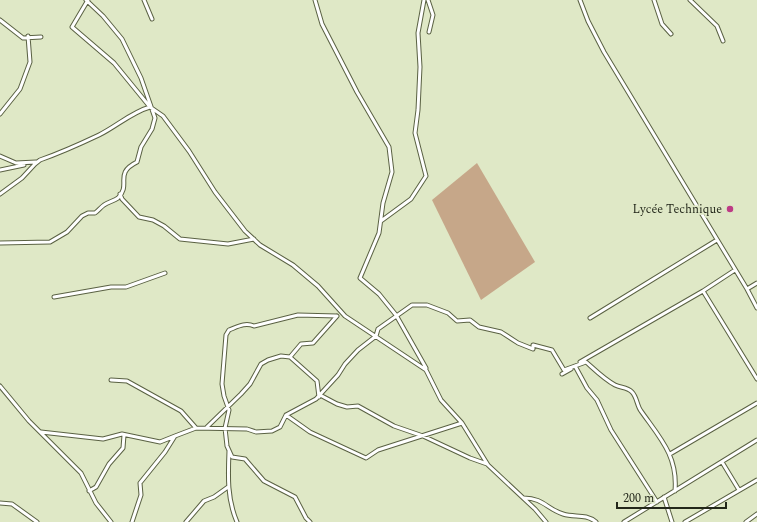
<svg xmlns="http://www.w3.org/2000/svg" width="757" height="522" font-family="Spectral,serif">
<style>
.forest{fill:#c6a789}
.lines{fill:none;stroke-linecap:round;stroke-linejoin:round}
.minor-casing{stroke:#5a6143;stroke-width:5}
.minor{stroke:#fff;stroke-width:3}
.poi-dot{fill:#bd3b85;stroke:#dfe8c6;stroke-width:1.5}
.labels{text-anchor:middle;stroke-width:3.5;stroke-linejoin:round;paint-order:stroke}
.poi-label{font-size:12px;fill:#23271a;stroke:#dfe8c6;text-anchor:end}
</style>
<rect width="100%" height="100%" fill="#dfe8c6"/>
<path class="forest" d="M477,163L535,262L481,300L432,200Z"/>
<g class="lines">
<defs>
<path id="minor" d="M88,0L72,27L114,63L150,107L163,116L189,151L215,192L245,231L260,245L293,265L318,286L345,316L426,370L441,400L462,423L488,465L535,509L546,522
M144,0L152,19
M315,0L322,24L357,92L389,147L392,172L383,203L379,233L360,278L379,294L396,315L426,368
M428,0L433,15L429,32
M580,0L588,21L604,52L747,289L757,283
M654,0L662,24L671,34
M690,0L717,26L723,41
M0,20L23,38L41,37
M0,114L20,89L30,62L28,36
M0,156L16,163L36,162
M0,170L24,165
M0,194L22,178L35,164L40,160C60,153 80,144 99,135C117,126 132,112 150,107
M120,194L122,199L139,217L153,220L164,226L180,239L228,244L254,239
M381,221L411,199L426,176L415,133L418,110L420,67L418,33L424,0
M0,243L50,242L67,232L82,216L88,213H95C98,211 101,207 104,205C108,202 114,201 118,198C132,184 113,174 137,162L141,147L152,129L155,118L141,78L122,39L103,16L86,0
M747,289L757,308
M703,291L757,379
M54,297L111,287H126L165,273
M590,318L717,240
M290,357L301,344L313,343L337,316
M580,362L703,291L735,270
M575,366L587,388L597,400L611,430L657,502
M562,374L571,369
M111,380L127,381L181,411L196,428
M0,386L29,421L81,473L96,503L111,522
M320,395L337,404L347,407L358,406L394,426L423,436L470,458L487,464
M286,415L310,432L366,458L378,450L462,423
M207,427L241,394L250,384L261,364L268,360L281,356L290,357L317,381L319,397
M41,432L103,439L122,434L160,442L175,436
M229,451C228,476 227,499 237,522
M670,454L757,403
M722,462L739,490
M89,491L96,487L109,464L123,448L124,435
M664,497L672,522
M524,498C543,498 547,509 563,514C575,518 585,513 596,522
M0,503L12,504L37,522
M132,522L141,495L140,483L165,452L175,436L196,428L247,429L256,432L272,431L280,427L286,415L316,399L338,375L345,364L358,350L376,336L378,329L412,305H427L448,313L457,321L470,320L479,327L501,332L518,343L533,349V345L552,350L564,370L586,362C595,370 605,380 615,385C621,388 627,387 632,392C637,397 637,406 641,411C660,438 678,456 675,491
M186,522L204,501L214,497L228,487
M310,522L306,518L295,497L264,481L245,459L232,457L227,446L225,428L229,410L224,396L222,384L226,335L229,330C237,327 245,322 254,326L298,315L337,316
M624,522L757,440
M685,522L757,480
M746,522L757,514"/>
</defs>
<use href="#minor" class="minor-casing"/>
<use href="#minor" class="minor"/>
</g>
<circle class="poi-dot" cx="730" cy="209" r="4"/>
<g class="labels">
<g class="poi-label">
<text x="722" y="213">Lycée Technique</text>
</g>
</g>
<path d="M617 502v6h109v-6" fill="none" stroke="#23271a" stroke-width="2"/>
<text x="623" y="502" font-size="12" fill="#23271a" stroke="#dfe8c6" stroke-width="3" paint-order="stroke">200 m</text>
</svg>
